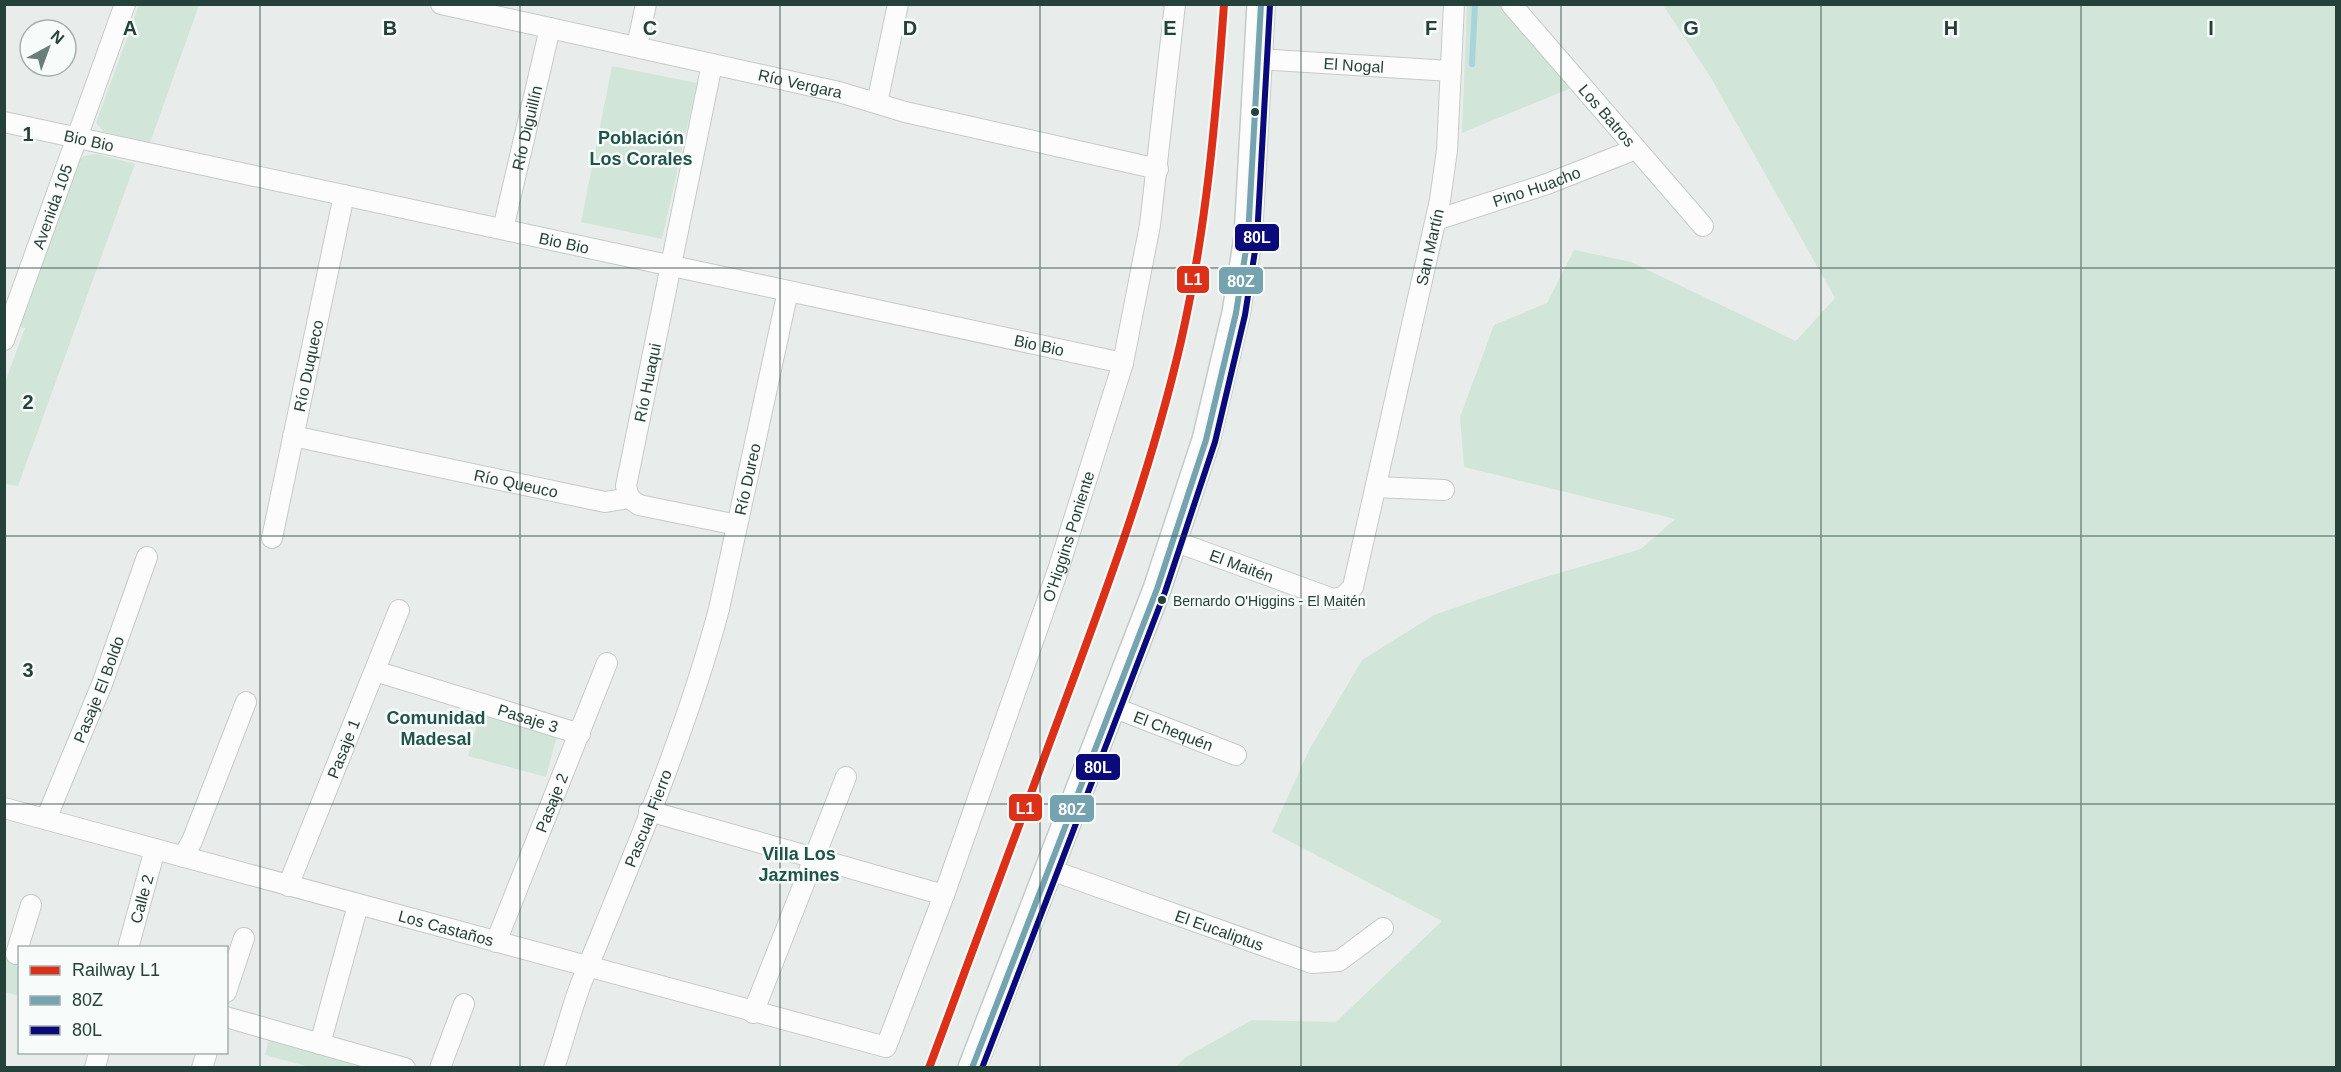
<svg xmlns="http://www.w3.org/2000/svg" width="2341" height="1072" font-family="Arial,sans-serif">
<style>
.green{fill:#d1e6d8}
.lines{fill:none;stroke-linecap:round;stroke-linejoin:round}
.stream{stroke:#a9d4db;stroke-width:6}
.street-casing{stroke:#c5cac8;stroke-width:22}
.secondary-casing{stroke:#c3cbc8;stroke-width:30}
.street{stroke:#fcfcfc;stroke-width:20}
.secondary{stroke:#fcfcfc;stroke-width:27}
.bus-1-casing{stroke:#f7fbf9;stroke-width:10}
.bus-2-casing{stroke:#f7fbf9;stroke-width:10}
.bus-1{stroke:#75a3af;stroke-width:6}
.bus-2{stroke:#0a0a7a;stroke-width:6}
.rail-1-casing{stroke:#f7fbf9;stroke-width:12}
.rail-1{stroke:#dd3018;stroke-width:8}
.grid{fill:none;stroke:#24423a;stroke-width:1.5;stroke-opacity:0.55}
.bus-dot{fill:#24423a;stroke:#f7fbf9;stroke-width:2}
.labels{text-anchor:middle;stroke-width:5;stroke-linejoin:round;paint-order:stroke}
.bus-label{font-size:14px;fill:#24423a;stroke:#f7fbf9;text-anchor:start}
.street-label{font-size:16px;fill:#24423a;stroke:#f7fbf9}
.neighbourhood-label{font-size:18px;font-weight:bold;fill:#1f5548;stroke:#f7fbf9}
.grid-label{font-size:20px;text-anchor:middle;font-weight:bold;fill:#24423a;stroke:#f7fbf9;stroke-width:5;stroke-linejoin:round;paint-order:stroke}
.line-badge{stroke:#f7fbf9;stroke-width:2}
.badge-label{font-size:16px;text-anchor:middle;font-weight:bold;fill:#fff}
</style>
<rect width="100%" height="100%" fill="#e8edeb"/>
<path class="green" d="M139,5H199L150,143L104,132L96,123Z
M1467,5H1503L1571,88L1462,133Z
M1663,5H2336V1067H1176L1186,1057L1252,1020L1336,1022L1442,921L1272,832L1309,750L1362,660L1434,615L1532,581L1641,549L1675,519L1464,467L1460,417L1494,325L1547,303L1574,250L1631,262L1796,341L1835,298L1711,78Z
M612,66L697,83L662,239L581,222Z
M96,154L135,164L18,486L5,484L4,385L25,328L19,327L79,161L84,156Z
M480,714L557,736L546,777L468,756Z
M4,959L19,963V996L5,992Z
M269,1038L372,1068L310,1067L265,1055Z"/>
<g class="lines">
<path class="stream" d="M1472,64L1475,4"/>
<defs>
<g id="street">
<path id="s1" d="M441,4L839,92L905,112L1158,169"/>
<path id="s2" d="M1511,4L1703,226"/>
<path d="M637,46L646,4"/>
<path id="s3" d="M1258,59L1451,71"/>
<path d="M877,103L898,4"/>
<path id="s4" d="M4,122L1123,363"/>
<path id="s5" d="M1436,220L1547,184L1636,149"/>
<path id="s6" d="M503,229L550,28"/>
<path id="s7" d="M4,340L125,4"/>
<path id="s8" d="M293,436L605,502L629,498"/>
<path d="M1376,487L1444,490"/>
<path id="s9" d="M629,498L626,486L712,64"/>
<path d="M629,498L639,505L737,525"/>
<path id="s10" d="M272,538L344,195"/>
<path id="s11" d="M1174,541L1333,599L1343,597L1353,587L1440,200L1447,150L1454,4"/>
<path id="s12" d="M375,671L580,734"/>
<path id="s13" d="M1110,706L1236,755"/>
<path id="s14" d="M4,808L886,1047L944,895L1058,570L1123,363L1150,225L1175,4"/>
<path d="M649,811L944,895"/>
<path id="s15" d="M46,819L102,684L147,557"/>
<path d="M183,857L192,841L246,702"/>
<path id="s16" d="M1048,869L1312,963L1339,961L1383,928"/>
<path id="s17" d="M288,886L399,610"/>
<path id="s18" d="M496,942L607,663"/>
<path id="s19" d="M128,948L155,849"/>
<path d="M16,954L31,905"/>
<path d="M226,992L244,938"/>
<path d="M753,1013L846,777"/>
<path d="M226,1017L405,1068"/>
<path d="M320,1044L358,905"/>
<path d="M95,1068L99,1052"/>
<path d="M202,1068L207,1052"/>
<path d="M440,1068L464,1004"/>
<path id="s20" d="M554,1068C564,1039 571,1009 582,981C631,861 686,734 719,609L788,291"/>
</g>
<path id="secondary" d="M972,1068L1157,589L1206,440L1236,313L1248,237L1261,4"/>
</defs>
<use href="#street" class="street-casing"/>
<use href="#secondary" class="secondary-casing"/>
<use href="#street" class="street"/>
<use href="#secondary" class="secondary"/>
<defs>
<path id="bus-1" d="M972,1068L1157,589L1206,440L1236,313L1248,237L1261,4"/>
<path id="bus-2" d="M982,1068L1165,592L1215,442L1245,315L1257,238L1270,5"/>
</defs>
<use href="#bus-1" class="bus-1-casing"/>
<use href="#bus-2" class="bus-2-casing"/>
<use href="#bus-1" class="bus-1"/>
<use href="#bus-2" class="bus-2"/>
<defs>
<path id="rail-1" d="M929,1068C972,953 1014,838 1057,723C1104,597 1151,472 1181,341C1206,231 1216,117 1224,4"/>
</defs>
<use href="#rail-1" class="rail-1-casing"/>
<use href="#rail-1" class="rail-1"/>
</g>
<path class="grid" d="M260,4V1068M520,4V1068M780,4V1068M1040,4V1068M1301,4V1068M1561,4V1068M1821,4V1068M2081,4V1068M4,268H2336M4,536H2336M4,804H2336"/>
<g class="bus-dot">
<circle cx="1255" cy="112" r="5"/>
<circle cx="1162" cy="600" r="5"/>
</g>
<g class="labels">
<g class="bus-label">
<text x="1173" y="606">Bernardo O'Higgins - El Maitén</text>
</g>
<g class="street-label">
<text dy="6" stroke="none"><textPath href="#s3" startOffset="96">El Nogal</textPath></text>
<text dy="6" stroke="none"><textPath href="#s1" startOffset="368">Río Vergara</textPath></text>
<text dy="6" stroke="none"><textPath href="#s2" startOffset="147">Los Batros</textPath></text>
<text dy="6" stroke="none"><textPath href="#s6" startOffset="104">Río Diguillín</textPath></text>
<text dy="6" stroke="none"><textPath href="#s4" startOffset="87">Bio Bio</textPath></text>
<text dy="6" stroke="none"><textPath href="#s5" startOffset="106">Pino Huacho</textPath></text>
<text dy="6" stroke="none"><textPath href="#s7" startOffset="142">Avenida 105</textPath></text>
<text dy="6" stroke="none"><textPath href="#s4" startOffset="573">Bio Bio</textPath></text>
<text dy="6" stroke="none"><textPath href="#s11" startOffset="542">San Martín</textPath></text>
<text dy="6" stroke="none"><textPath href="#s4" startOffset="1059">Bio Bio</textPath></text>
<text dy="6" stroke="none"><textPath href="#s10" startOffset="176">Río Duqueco</textPath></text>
<text dy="6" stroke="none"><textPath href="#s9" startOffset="118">Río Huaqui</textPath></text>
<text dy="6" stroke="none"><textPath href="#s20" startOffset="621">Río Dureo</textPath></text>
<text dy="6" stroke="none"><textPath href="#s8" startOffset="228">Río Queuco</textPath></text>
<text dy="6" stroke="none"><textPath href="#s14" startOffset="1456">O'Higgins Poniente</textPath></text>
<text dy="6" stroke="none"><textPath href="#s11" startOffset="72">El Maitén</textPath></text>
<text dy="6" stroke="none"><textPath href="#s15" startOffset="140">Pasaje El Boldo</textPath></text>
<text dy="6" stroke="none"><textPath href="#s12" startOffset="160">Pasaje 3</textPath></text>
<text dy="6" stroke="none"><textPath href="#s13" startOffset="68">El Chequén</textPath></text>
<text dy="6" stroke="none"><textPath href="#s17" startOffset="148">Pasaje 1</textPath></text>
<text dy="6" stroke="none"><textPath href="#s18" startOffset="150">Pasaje 2</textPath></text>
<text dy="6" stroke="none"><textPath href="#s20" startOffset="267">Pascual Fierro</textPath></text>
<text dy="6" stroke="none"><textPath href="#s19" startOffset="51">Calle 2</textPath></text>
<text dy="6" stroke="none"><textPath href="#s14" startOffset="458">Los Castaños</textPath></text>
<text dy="6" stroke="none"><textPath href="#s16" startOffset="182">El Eucaliptus</textPath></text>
</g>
<g class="neighbourhood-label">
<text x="641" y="144">Población<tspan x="641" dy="21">Los Corales</tspan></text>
<text x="436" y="724">Comunidad<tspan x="436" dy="21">Madesal</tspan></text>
<text x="799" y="860">Villa Los<tspan x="799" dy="21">Jazmines</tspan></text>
</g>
</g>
<g class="grid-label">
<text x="130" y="35">A</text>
<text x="390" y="35">B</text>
<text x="650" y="35">C</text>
<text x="910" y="35">D</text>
<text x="1170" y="35">E</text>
<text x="1431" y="35">F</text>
<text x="1691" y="35">G</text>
<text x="1951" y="35">H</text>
<text x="2211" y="35">I</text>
<text x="28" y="141">1</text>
<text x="28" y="409">2</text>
<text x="28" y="677">3</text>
</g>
<g class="line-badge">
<rect x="1234" y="223" width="46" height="29" rx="6" fill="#0a0a7a"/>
<rect x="1176" y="265" width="34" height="29" rx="6" fill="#dd3018"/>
<rect x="1218" y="266" width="46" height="29" rx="6" fill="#75a3af"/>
<rect x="1075" y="753" width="46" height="28" rx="6" fill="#0a0a7a"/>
<rect x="1008" y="793" width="35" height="29" rx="6" fill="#dd3018"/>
<rect x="1049" y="794" width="46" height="29" rx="6" fill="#75a3af"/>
</g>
<g class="badge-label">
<text x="1257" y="243">80L</text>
<text x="1193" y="285">L1</text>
<text x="1241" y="287">80Z</text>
<text x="1098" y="773">80L</text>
<text x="1025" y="814">L1</text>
<text x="1072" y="815">80Z</text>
</g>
<rect width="2341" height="1072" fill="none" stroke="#24423a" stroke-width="12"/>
<rect x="18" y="946" width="210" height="108" fill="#f7fbf9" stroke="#a3b1ad" stroke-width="1.5"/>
<rect x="30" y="966" width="30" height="9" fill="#dd3018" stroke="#a3b1ad" stroke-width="1.5"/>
<text x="72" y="976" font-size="18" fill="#24423a">Railway L1</text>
<rect x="30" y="996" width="30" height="9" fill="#75a3af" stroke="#a3b1ad" stroke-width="1.5"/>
<text x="72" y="1006" font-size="18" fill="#24423a">80Z</text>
<rect x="30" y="1026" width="30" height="9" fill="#0a0a7a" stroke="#a3b1ad" stroke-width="1.5"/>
<text x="72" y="1036" font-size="18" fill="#24423a">80L</text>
<g transform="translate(48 48) rotate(41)"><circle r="28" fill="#f7fbf9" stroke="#a3b1ad" stroke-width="1.5"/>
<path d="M0-4.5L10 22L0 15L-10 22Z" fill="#697e78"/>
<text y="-9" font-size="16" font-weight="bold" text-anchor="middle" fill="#24423a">N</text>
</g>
</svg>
